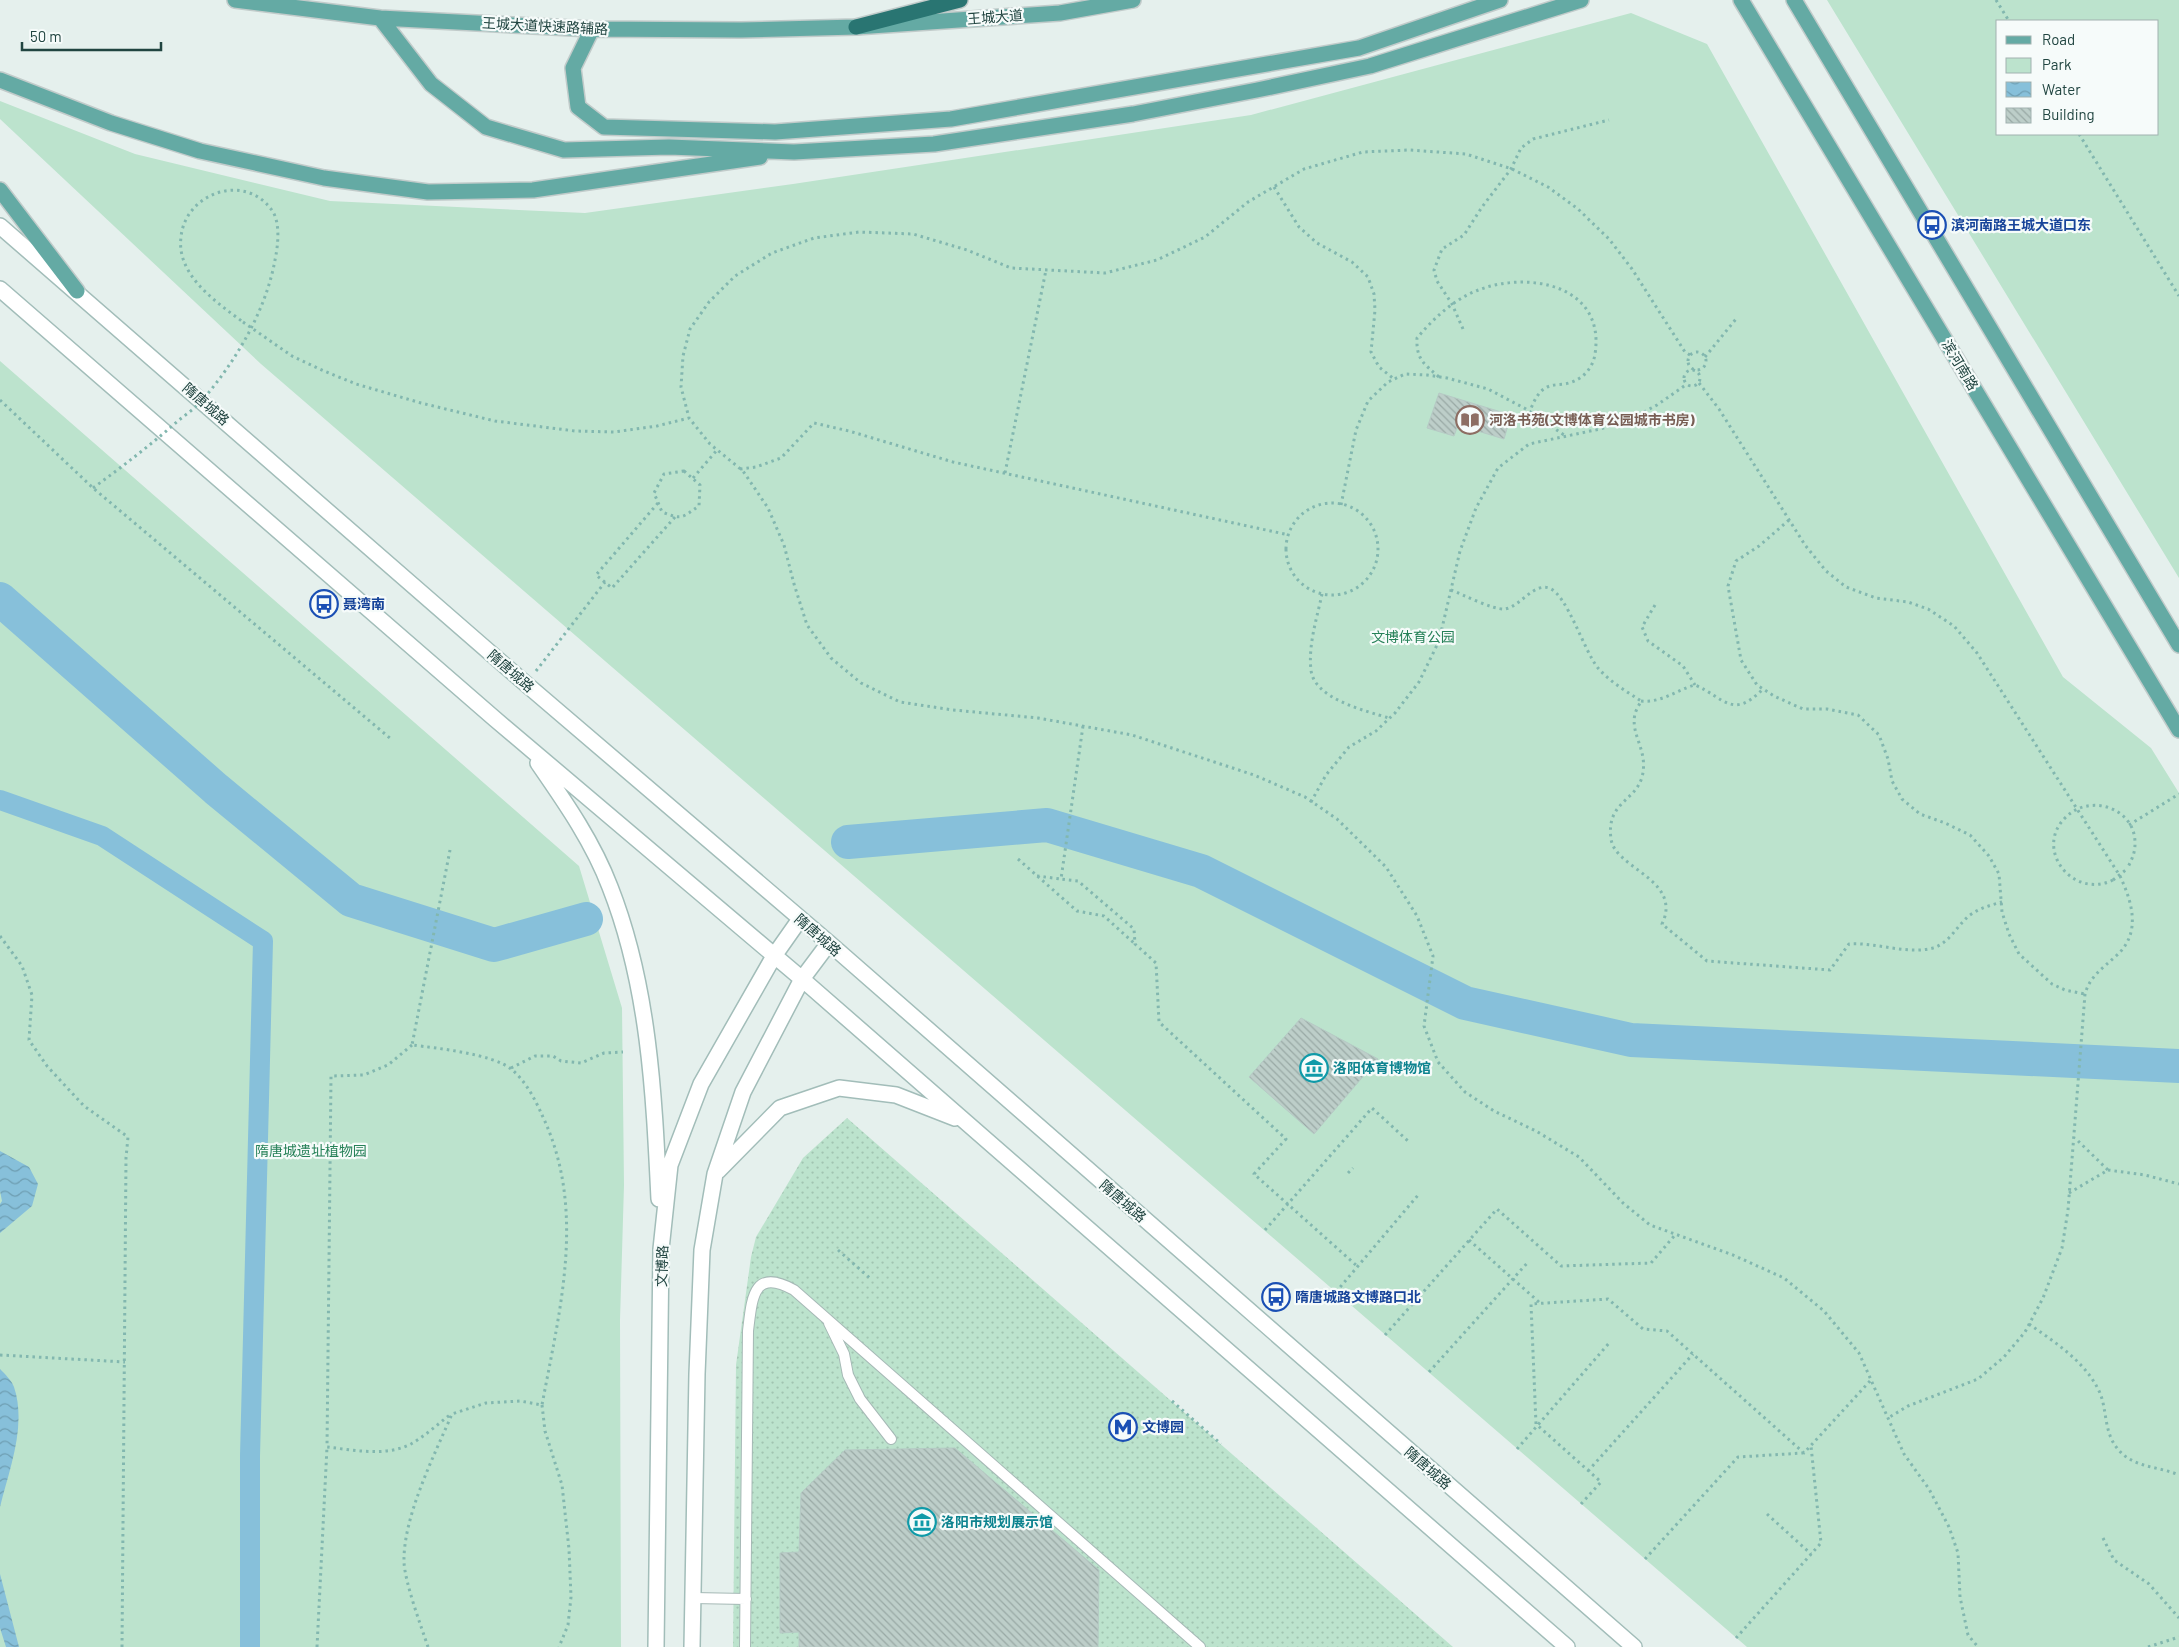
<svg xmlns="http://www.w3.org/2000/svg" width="2179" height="1647" font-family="Barlow,'Noto Sans SC',sans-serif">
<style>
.grass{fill:url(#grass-dots)}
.green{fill:#bce3cd;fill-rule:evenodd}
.water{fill:url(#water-waves)}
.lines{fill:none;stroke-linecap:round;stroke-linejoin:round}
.canal{stroke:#87c0da;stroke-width:20}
.river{stroke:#87c0da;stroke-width:34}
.building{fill:url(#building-back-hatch);stroke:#b6cac5}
.lane-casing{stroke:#a6b9b6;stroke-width:12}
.secondary-casing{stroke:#a2bdb9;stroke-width:18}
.primary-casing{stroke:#c1cbca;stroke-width:18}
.highway-casing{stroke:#c1cbca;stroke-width:18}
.path{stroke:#82b7af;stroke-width:3;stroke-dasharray:2.5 4;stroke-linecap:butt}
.lane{stroke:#fff;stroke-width:10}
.secondary{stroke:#fff;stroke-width:15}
.primary{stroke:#64aaa4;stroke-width:15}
.highway{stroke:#297572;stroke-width:15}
.path-bridge{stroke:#82b7af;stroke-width:3;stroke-dasharray:2.5 4;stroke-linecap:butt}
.labels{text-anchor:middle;stroke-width:4.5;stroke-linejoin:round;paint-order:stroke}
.street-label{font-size:14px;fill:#214541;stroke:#f6fbfa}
.transit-label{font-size:14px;font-weight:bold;fill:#164399;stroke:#f6fbfa;text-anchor:start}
.education-label{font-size:14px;font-weight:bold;fill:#785e54;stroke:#f6fbfa;text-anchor:start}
.park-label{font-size:14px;fill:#268158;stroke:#f6fbfa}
.culture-label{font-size:14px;font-weight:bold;fill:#0d838f;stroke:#f6fbfa;text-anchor:start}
</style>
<defs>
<pattern id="grass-dots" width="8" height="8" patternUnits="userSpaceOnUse" patternTransform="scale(1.25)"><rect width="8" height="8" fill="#bce3cd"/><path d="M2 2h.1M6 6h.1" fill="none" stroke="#a1c4b1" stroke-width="1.8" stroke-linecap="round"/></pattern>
<pattern id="water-waves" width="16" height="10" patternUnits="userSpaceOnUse" patternTransform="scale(1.25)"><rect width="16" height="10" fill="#87c0da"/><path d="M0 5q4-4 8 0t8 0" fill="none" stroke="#6e9eb2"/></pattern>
<pattern id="building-back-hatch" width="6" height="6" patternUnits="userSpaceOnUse" patternTransform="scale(1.25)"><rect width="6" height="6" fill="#bdcec9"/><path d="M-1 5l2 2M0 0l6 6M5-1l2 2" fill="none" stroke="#99a9a5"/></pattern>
</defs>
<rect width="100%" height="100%" fill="#e5f0ed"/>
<path class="grass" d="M847,1118L1453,1647H733L736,1365L751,1257L756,1237L803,1158Z"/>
<path class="green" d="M1827,0H2179V578ZM1998,21H2158V134H1998Z
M1631,13L1707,44L2063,677L2151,748L2179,793V1647H1747L261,364L0,119V101L135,154L330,201L585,213L793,184L1251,115Z
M0,361L579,866L622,1008L624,1185L620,1320L621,1647H0Z"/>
<path class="water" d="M0,1151L29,1167L38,1184L32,1206L0,1233V1204L2,1201L0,1191Z
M0,1369C5,1374 12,1381 14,1387C27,1426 9,1470 0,1507Z
M0,1574L19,1647H6L0,1628Z"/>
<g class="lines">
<path class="canal" d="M0,800L102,836L263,941L250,1456V1647"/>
<path class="river" d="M0,599L216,789L351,900L494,945L586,919
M848,842L1047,825L1201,871L1465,1003L1631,1040L2179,1066"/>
</g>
<path class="building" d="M1439,393L1511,415L1504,439L1458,425L1454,436L1427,428Z
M1301,1018L1378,1059L1314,1134L1249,1077Z
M955,1448L1099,1570L1098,1647H799V1632L780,1633V1553L799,1552L801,1493L845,1450Z"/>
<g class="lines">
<defs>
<path id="lane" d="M829,1323L844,1354L848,1375L860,1399L891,1439
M693,1598L746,1599
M745,1647L748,1331C752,1298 753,1267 794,1290L1200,1647"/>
<path id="secondary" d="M0,226L526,684L829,943L1634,1647
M0,289L495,719L802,979L1567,1647
M538,763C565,802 593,842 610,887C649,986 654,1094 659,1199
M718,1171L780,1108L839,1088L896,1095L955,1118
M656,1647L661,1249L670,1165L701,1084L774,956L800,919
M692,1647L697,1374L702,1250L715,1174L743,1092L802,979L829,943"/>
<path id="primary" d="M235,0L380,18L592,29L741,30L856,27L1060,13L1133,0
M1741,0L2179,730
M1794,0L2179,645
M380,18L431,84L486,127L564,150L669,147L794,152L934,144L1133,114L1257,90L1370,66L1581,0
M592,29L573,68L578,107L604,127L775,132L951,119L1359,48L1500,0
M0,80L111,123L200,151L324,178L428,192L533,190L760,157
M0,190L77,291"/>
<path id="highway" d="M856,27L960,0"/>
</defs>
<use href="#lane" class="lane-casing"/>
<use href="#secondary" class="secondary-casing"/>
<use href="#primary" class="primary-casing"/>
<use href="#highway" class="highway-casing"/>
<path class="path" d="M1996,0L2009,21
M2079,134L2179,296
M1274,187L1299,227L1317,243L1352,262L1368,277L1374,294L1375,310L1371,352L1379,367L1394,379
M243,322L292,356L324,371L356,384L421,403L495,421L575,431L614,432L657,426L689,418
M1463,329L1452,304L1437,281L1434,270L1442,249L1464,235L1482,207L1511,169L1521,148L1533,139L1609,120
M1688 361a9 9 0 1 1 18 0a9 9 0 1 1-18 0Z
M1690,355L1685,352L1632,269L1609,239L1578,209L1548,187L1512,169L1466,154L1409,150L1363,152L1304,169L1248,202L1205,237L1157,260L1105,273L1011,268L967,250L913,234L859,232L814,238L772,253L735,276L709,302L690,329L683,356L681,387L689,418L710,444L743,471L768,508L784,545L794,584L807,625L831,658L861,683L900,702L953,710L1038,718L1132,735L1254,775L1305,797L1337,819L1386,867L1417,916L1433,956L1424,1026L1438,1062L1465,1092L1494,1111L1536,1131L1579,1157L1623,1203L1650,1225L1733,1255L1784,1278L1824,1311L1859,1353L1904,1454L1929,1489L1949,1527L1958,1553L1960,1597L1968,1635L1978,1647
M1705,357L1736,319
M1684 378a8 8 0 1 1 16 0a8 8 0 1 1-16 0Z
M1439,377C1424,364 1416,359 1417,338C1433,319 1453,300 1476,291C1526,270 1606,284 1595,354C1593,368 1583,379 1569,383C1563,385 1556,384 1550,386C1539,389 1534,401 1530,411
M1699,383L1719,409L1805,545L1826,571L1846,587L1876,598L1908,602L1928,609L1954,626L1977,653L2120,876C2132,902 2142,933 2116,956C2103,968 2090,976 2085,994L2068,1210L2062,1248L2043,1298L2025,1332L2004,1357L1978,1379L1908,1406L1888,1418
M0,400L93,488L391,739
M740,469L756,467L781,458L814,423L849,431L953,462L1289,535
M684,471L700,485L699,506C681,518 683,520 662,512L654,493L664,474Z
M1005,473L1046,270
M693,478L717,450
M658,503L596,575L612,588L675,517
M1286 549a46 46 0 1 1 92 0a46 46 0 1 1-92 0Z
M1341,505L1356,430L1368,401L1388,382L1405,374L1427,375L1447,378L1488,389L1526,409L1564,435
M1789,520L1759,546L1736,561L1728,586L1741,660L1757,685L1774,696L1803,709H1827L1858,715L1879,735L1888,759L1892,781L1902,799L1920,814L1945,823L1970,835L1989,856L1999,874L2002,912L2009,934L2019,954L2052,984L2065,990L2085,994
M1451,590C1464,595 1493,610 1505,609C1521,606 1533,583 1549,588C1567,594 1584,651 1598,668C1610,682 1626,691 1641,701C1639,705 1636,710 1635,714C1630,735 1649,751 1642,777C1635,802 1606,802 1611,839C1615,866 1667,876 1666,909C1666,914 1664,920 1662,924L1707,961L1830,970L1849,944C1876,942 1907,955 1933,948C1950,943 1957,925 1970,915C1980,908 1991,905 2002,902
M1322,594C1317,618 1308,645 1311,670C1314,699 1366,711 1389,718
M1655,605L1642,627L1648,641L1683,666L1695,685
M536,671L605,582
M1641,701C1662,703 1676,690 1695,685C1725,698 1732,720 1763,689
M1083,726L1061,879L1078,881L1134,929L1135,944L1156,963L1159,1022L1286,1139L1254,1174L1357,1266
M1311,802L1326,775L1349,747L1376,731L1395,713L1419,682L1439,641L1460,551L1476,508L1498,468L1529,444L1600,429L1627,421L1657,405L1687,384
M2129,825L2179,794
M1018,859L1077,911L1104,916L1135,944
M1037,876L1061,879
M2113,880L2127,869
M0,936L22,966L32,995L29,1040L47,1066L84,1106L128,1137L126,1158L122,1647
M412,1045L388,1065L364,1075L331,1076L327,1447C354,1450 385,1457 411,1444C425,1436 438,1424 451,1414
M511,1068L535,1056H553L561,1061L581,1063L604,1053L623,1052
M2108,1170L2145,1175L2179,1184
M1348,1173L1353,1168
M2069,1193L2108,1170L2075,1138
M1265,1230L1372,1108L1408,1141
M1469,1240L1540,1303
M838,1250L872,1280
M1336,1292L1419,1194
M2029,1324C2056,1343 2086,1362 2100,1393C2107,1410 2104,1432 2117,1448C2132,1468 2158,1466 2179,1475
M1385,1335L1497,1209L1561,1266L1651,1263L1675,1235
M0,1355L125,1362
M1429,1372L1529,1261
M1172,1401L1221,1444
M542,1405L545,1431L562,1485L569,1549L571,1597L568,1625L559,1647
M1517,1449L1610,1342
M1588,1471L1693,1354
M1581,1504L1601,1482L1536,1424L1531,1304L1608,1299L1643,1329L1667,1331L1804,1453L1870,1381
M1767,1514L1811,1554
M2103,1538L2114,1560L2149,1584L2179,1618
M1645,1559L1738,1457L1803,1453
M1736,1638L1821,1543L1811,1446
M317,1647L327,1447
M428,1647C421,1626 405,1583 404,1562C403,1517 434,1456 452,1414L486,1403L520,1401L542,1405C560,1308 587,1209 542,1115C535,1099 525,1080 511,1069C493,1054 436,1048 412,1045L450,850
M2148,1647L2179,1637"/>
<use href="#lane" class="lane"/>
<use href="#secondary" class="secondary"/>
<use href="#primary" class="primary"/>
<use href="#highway" class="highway"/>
<path class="path-bridge" d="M93,488C123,466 152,444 179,420C188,413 198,406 205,397C237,359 266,310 275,260C278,246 281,221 271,209C243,172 185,194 181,237C176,275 216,302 243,322
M2113,880C2072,900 2033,848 2066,817C2090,793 2136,808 2135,844C2135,854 2131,861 2127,869"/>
</g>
<defs>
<symbol id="bus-ring" viewBox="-11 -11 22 22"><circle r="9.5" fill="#f6fbfa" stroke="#1a4fb4" stroke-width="1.5"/><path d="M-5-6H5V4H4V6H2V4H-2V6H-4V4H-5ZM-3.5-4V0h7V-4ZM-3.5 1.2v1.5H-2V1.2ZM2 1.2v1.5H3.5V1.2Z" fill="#1a4fb4"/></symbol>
<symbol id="library-ring" viewBox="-11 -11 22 22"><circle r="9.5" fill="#f6fbfa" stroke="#8d6e63" stroke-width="1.5"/><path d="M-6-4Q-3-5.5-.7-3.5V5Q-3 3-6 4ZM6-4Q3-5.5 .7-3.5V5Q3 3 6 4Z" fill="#8d6e63"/></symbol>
<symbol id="museum-ring" viewBox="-11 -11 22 22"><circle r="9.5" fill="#f6fbfa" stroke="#0f9aa8" stroke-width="1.5"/><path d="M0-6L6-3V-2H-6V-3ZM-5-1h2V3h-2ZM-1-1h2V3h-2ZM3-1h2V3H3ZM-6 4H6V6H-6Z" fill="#0f9aa8"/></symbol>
<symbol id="metro-ring" viewBox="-11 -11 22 22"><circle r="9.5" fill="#f6fbfa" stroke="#1a4fb4" stroke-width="1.5"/><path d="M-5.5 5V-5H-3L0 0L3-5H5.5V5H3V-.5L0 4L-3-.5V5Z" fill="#1a4fb4"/></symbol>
</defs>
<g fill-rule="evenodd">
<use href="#bus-ring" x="1916" y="209" width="32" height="32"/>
<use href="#library-ring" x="1454" y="404" width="32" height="32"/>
<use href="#bus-ring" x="308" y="588" width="32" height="32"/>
<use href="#museum-ring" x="1298" y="1052" width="32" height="32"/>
<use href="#bus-ring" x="1260" y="1281" width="32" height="32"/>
<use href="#metro-ring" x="1107" y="1411" width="32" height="32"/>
<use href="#museum-ring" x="906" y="1506" width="32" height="32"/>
</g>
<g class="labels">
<g class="street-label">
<text transform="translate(995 17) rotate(-4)" y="5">王城大道</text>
<text transform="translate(545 26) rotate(3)" y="5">王城大道快速路辅路</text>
<text transform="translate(1960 365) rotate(59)" y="5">滨河南路</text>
<text transform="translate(206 404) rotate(41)" y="5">隋唐城路</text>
<text transform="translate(511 671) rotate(41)" y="5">隋唐城路</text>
<text transform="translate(818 935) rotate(41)" y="5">隋唐城路</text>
<text transform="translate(1123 1201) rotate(41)" y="5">隋唐城路</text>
<text transform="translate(662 1266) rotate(-88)" y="5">文博路</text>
<text transform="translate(1428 1468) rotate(41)" y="5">隋唐城路</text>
</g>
<g class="transit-label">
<text x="1951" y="230">滨河南路王城大道口东</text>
<text x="343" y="609">聂湾南</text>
<text x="1295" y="1302">隋唐城路文博路口北</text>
<text x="1142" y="1432">文博园</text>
</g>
<g class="education-label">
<text x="1489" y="425">河洛书苑(文博体育公园城市书房)</text>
</g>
<g class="park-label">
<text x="1413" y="642">文博体育公园</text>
<text x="311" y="1156">隋唐城遗址植物园</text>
</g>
<g class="culture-label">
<text x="1333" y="1073">洛阳体育博物馆</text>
<text x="941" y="1527">洛阳市规划展示馆</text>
</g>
</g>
<rect x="1996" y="20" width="162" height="115" fill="#f6fbfa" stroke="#a1b2b0"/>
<rect x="2006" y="36" width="25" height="8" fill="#64aaa4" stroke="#a1b2b0"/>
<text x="2042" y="45" font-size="15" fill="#214541">Road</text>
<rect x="2006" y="58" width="25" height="15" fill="#bce3cd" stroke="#a1b2b0"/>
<text x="2042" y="70" font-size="15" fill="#214541">Park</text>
<rect x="2006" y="82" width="25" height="15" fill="url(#water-waves)" stroke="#a1b2b0"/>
<text x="2042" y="95" font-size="15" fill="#214541">Water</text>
<rect x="2006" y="108" width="25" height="15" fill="url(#building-back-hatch)" stroke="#a1b2b0"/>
<text x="2042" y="120" font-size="15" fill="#214541">Building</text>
<path d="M22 42v8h139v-8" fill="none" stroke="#214541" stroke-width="2.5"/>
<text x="30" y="42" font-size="15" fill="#214541" stroke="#f6fbfa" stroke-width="4" paint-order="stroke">50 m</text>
</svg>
